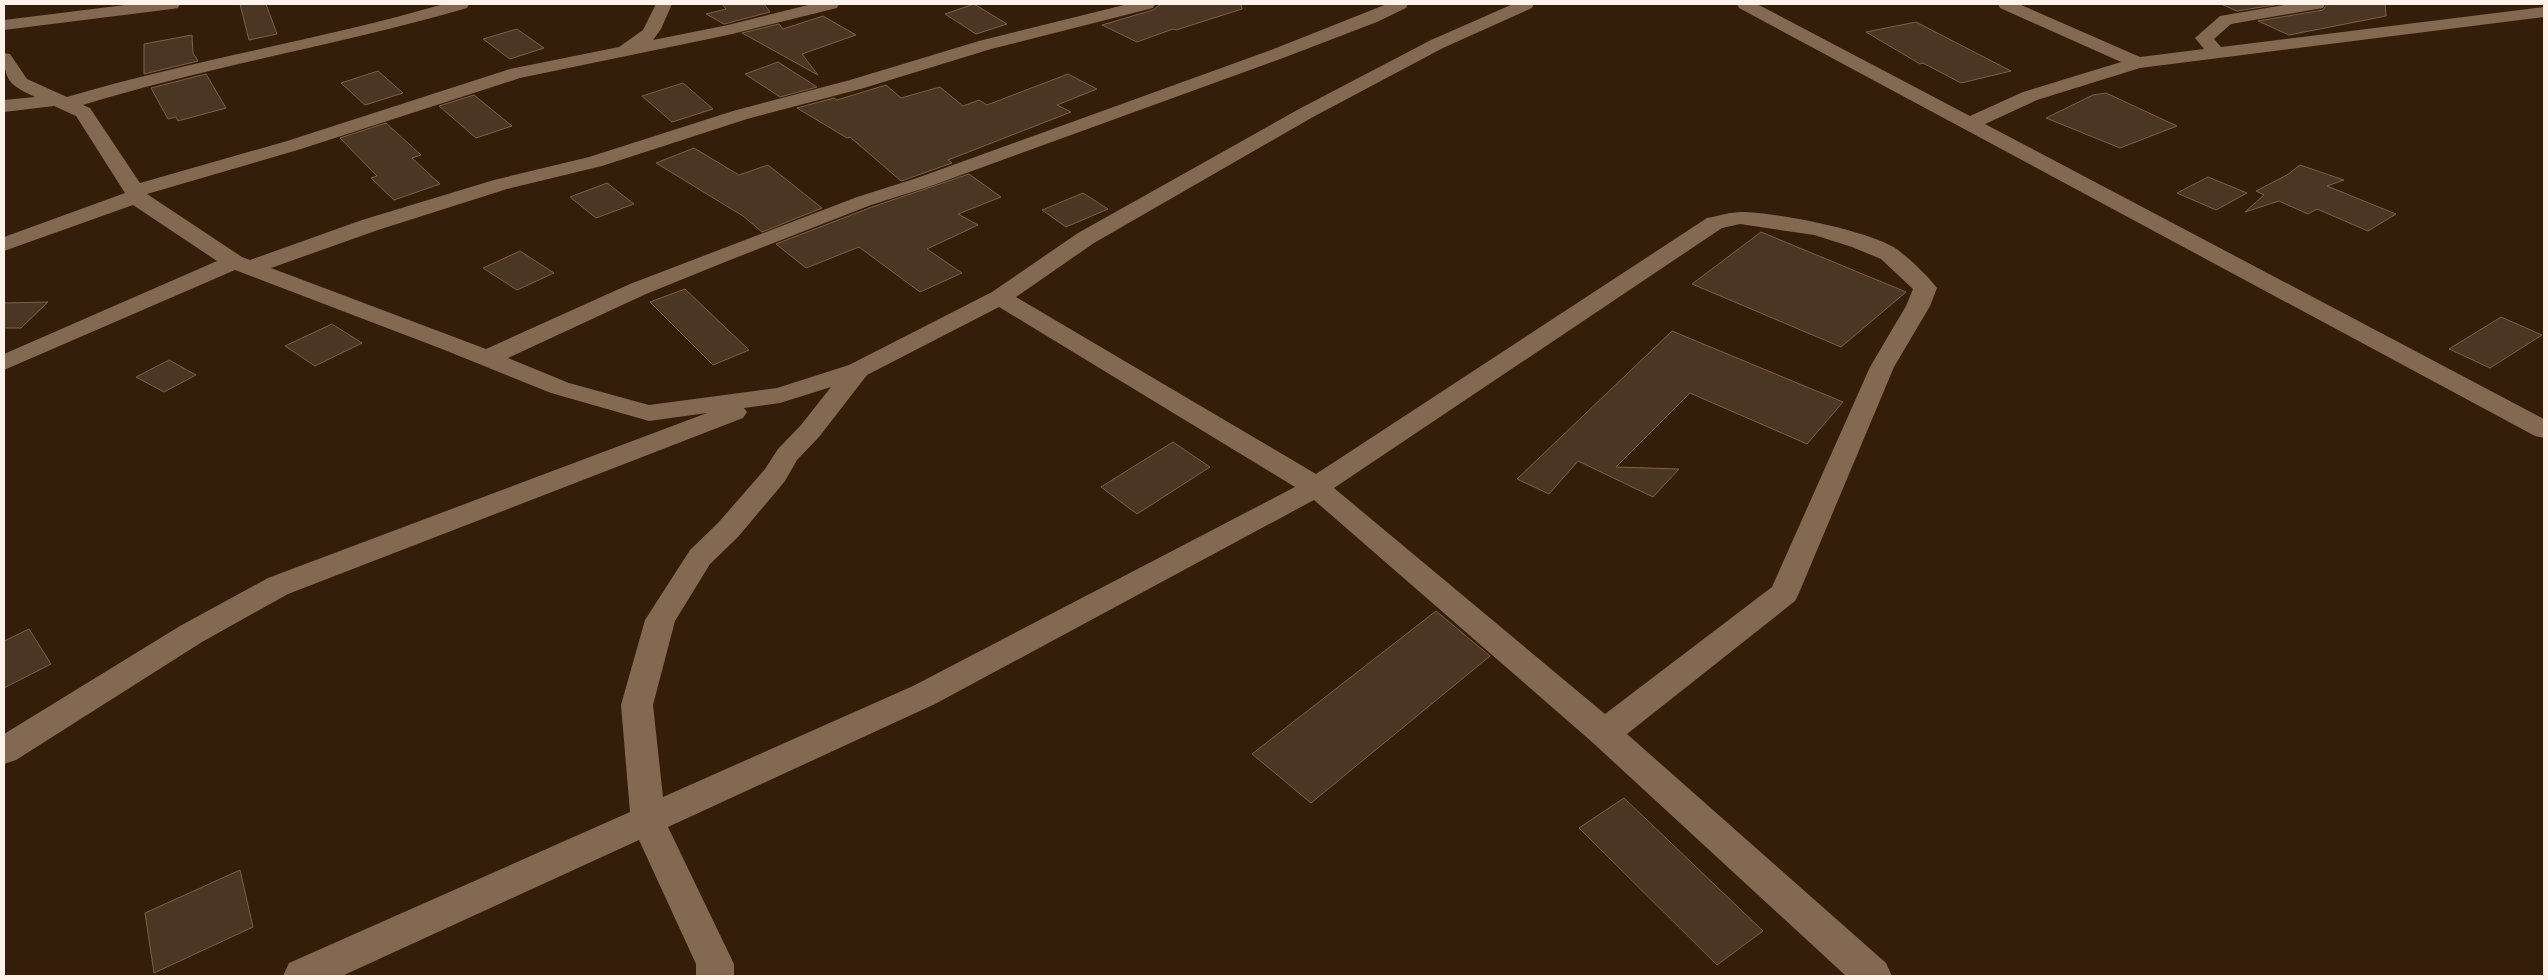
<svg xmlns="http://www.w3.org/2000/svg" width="2548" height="980" font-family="'DM Sans',sans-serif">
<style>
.building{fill:#4b3624;stroke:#7b614a}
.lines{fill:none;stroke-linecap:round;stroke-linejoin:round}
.minor{fill:#836852;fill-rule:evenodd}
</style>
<rect width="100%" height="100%" fill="#341e09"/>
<path class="building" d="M240,4H266L277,34L249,40Z
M722,4H764L770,12L724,24L706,14L726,9Z
M974,4L1007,24L976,34L945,14Z
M1161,4H1241L1242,9L1176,30L1173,29L1137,42L1102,25L1153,10Z
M2221,4H2280L2237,11Z
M2327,4H2385L2386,16L2289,35L2258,21L2323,10Z
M823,16L856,35L802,54L818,75L742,33L779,24L783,29Z
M1916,22L2011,71L1961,83L1923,63L1920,64L1866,32Z
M517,29L544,48L510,59L483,39Z
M192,35L193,53L198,61L144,74V44Z
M778,62L817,87L780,97L745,74Z
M378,71L403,93L365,105L341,83Z
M206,74L226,108L178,121L176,117L168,119L151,88Z
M1068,74L1097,89L1057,105L1071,112L948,160L952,163L901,181L850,137L847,138L797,108L834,98L837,100L886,85L901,98L940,87L963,106L979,100L987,105Z
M683,83L713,109L672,122L642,96Z
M2106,93L2177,126L2120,148L2046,118L2093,95Z
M474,95L512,126L476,138L439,106Z
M386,123L421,155L412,158L440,184L394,200L371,178L377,176L340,138Z
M694,148L739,175L768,165L822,208L762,232L743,216L656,163Z
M2300,165L2344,180L2327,186L2396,214L2368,231L2317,209L2308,214L2279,201L2245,212L2264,195L2256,191L2287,175Z
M969,174L1001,197L958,214L978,225L927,249L962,273L920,292L859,247L806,268L776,244L872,207Z
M2208,177L2247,193L2216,210L2177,193Z
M607,183L634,204L596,218L570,197Z
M1083,193L1108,209L1066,227L1042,210Z
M1761,232L1906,292L1841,347L1692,284Z
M520,251L554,273L517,290L483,268Z
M685,289L749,350L713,365L650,302Z
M48,302L21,328H4V303Z
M2501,317L2542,335L2490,368L2449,349Z
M332,324L362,343L315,366L285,346Z
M1672,331L1843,402L1807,444L1690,393L1616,467L1679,469L1653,497L1578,461L1549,494L1517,479Z
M169,360L196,375L164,392L136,377Z
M1173,442L1210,467L1137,514L1101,487Z
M1436,611L1490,656L1311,803L1252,754Z
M29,629L51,664L4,688V641Z
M1624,798L1763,931L1717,965L1579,828Z
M240,870L253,927L154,973L145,913Z"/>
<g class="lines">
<path class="minor" d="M133,4H180L178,8L172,9L4,30V20Z
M444,4H469L467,8C340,45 209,66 83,105L90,108L140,183L287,141L510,69L619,47L643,30L656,4H672L661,29L653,40L728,25L812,4H839L837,8L728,35L520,78L301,149L147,194L242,257L250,260L362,220L494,180L589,157L733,111L850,80L979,41L1128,4H1155L1153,8L991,49L864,88L747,119L602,166L507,189L378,230L271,268L486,349L630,284L857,197L917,178L1271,50L1387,4H1408L1406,8L1377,22L1283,58L931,186L871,205L730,260L646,294L508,358L569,383L649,405L777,388L849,365L992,292L1078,233L1299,109L1431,40L1513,4H1534L1532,8L1443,48L1313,117L1094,243L1016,297L1316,474L1707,218C1718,216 1731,212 1741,212C1775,212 1872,231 1898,250C1911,260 1927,275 1937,288L1930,306L1894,367L1799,593L1795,601L1627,734L1886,963L1892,976H1846L1592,742L1314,500L935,704L668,827L734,964V976H696V964L639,840L342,976H283L289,963L630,812L621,705L645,620L690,550L718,523L765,469L778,449L801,425L831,387L780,403L744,408L747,412L743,418L288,594L202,642L16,760L4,764V734L180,626L268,578L707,413L649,421L551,393L442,349L235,270L4,370V354L217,261L133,205L4,251V237L125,193L76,116L54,106L4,112V100L35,97C10,85 4,81 4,53L10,54L27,79L67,97C191,60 319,40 444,4ZM1740,224L1814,235L1852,247L1881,259L1913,289L1906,306L1870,367L1772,587L1605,714L1334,488L1722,228ZM999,307L1295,487L913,686L663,797L653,705L675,621L710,564L738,537L785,481L797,460L819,437L867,375Z
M1737,4H1757L1970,116L2023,92L2121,62L2000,8L1998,4H2019L2140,57L2204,49L2195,38L2220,16L2289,4H2325L2323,8L2317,9L2231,24L2214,39L2221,47L2544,7V17L2140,68L2037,100L1985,124L2544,419V438L2535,436L1739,8Z"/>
</g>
<rect width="2548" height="980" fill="none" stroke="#fff2e8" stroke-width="10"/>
</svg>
